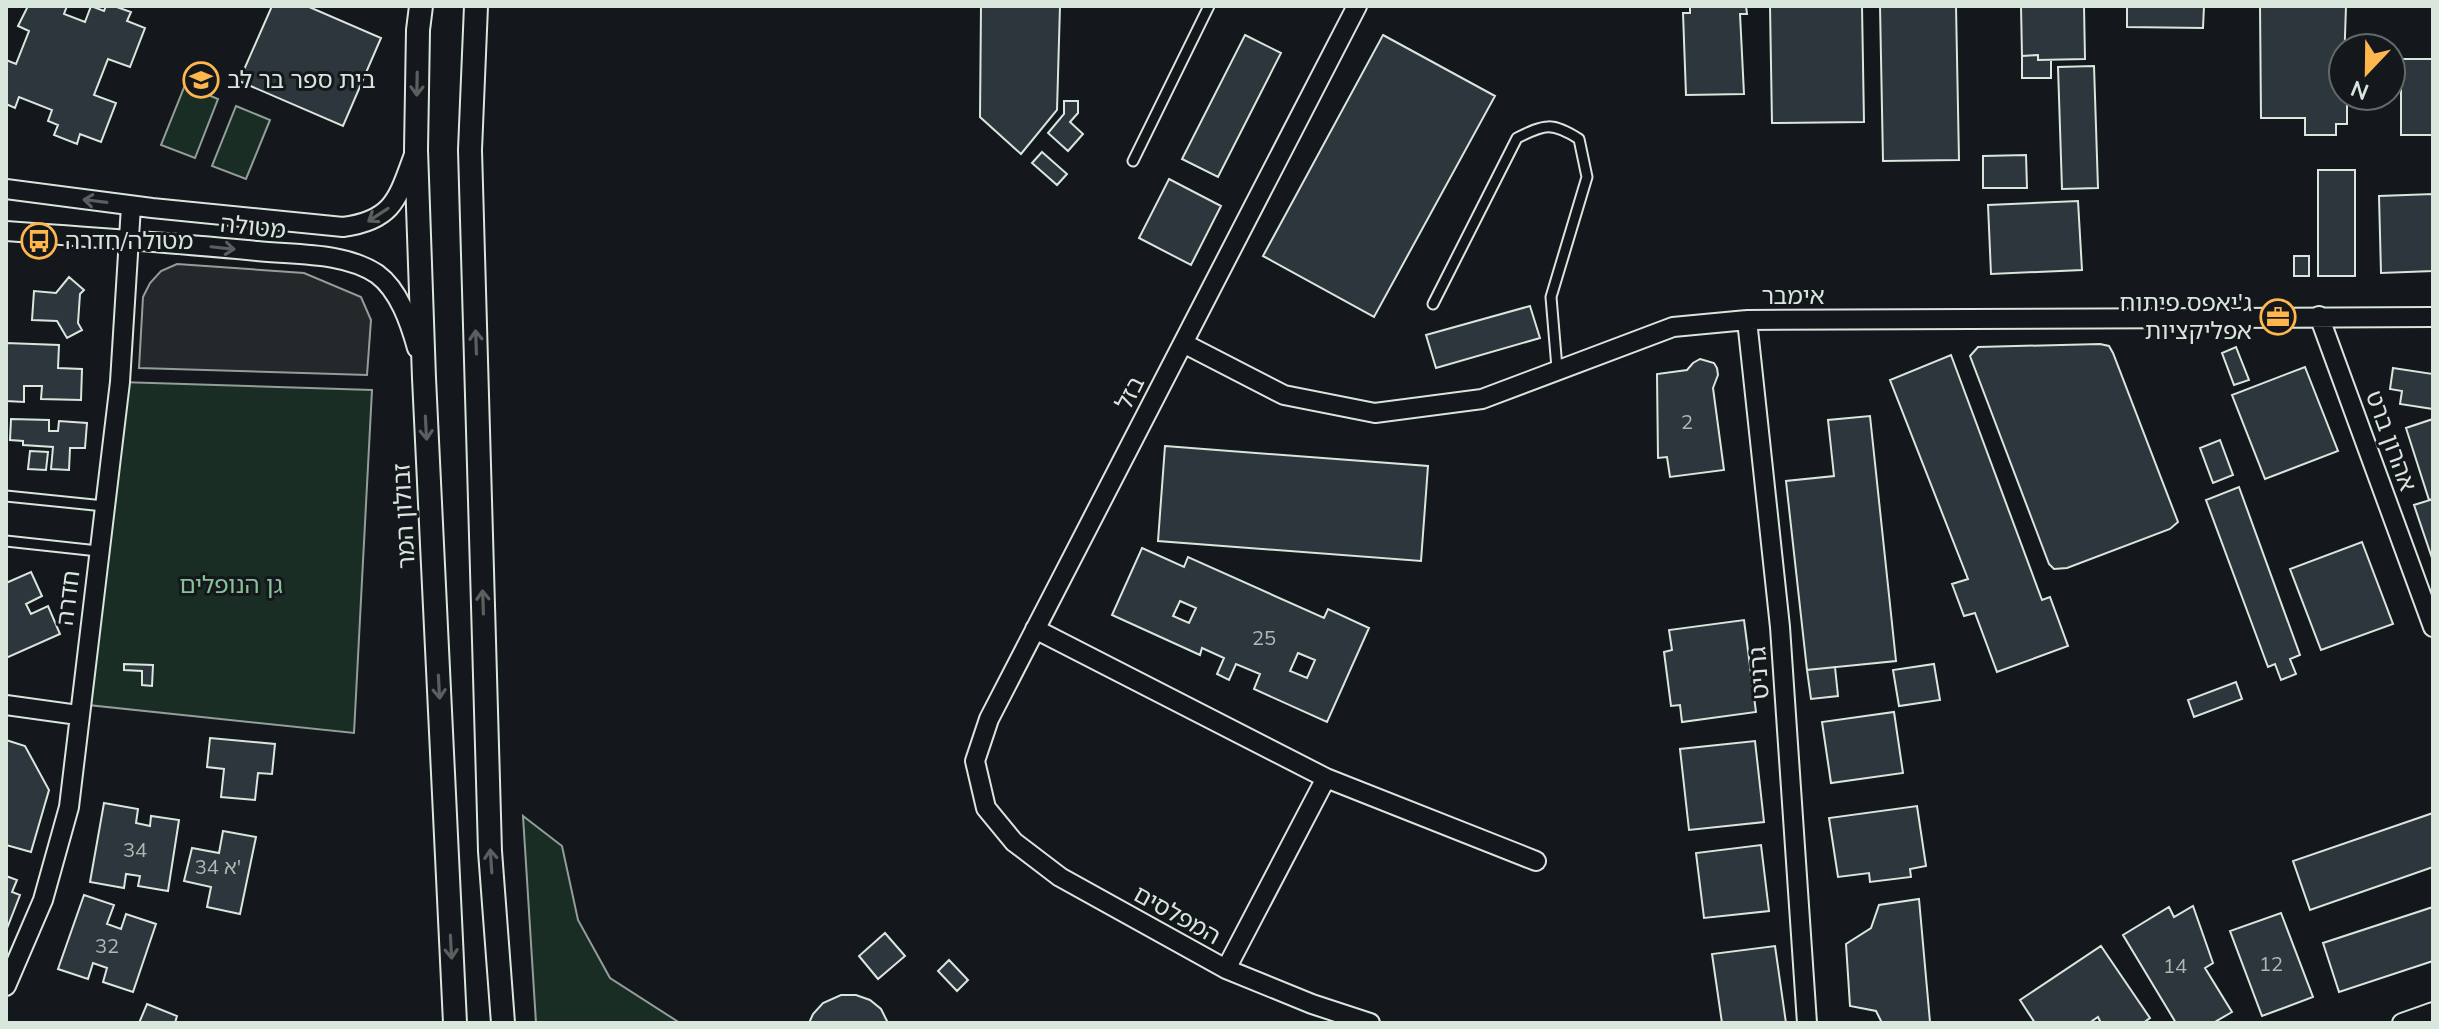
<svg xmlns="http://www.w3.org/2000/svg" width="2439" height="1029" font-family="Mulish,'Noto Sans Hebrew',sans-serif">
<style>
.green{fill:#1a2d24;stroke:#939e99;stroke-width:2}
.parking{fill:#24282b;stroke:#939e99;stroke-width:2}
.building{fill:#2c363c;stroke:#d8e6dc;stroke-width:2;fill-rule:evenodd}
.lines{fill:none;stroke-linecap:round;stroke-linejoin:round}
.service-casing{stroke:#d8e6dc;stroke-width:13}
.minor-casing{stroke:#d8e6dc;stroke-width:22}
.tertiary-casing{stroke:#d8e6dc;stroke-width:26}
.service{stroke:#14181c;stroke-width:9}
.minor{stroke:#14181c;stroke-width:18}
.tertiary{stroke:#14181c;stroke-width:22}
.oneway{stroke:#59605f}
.labels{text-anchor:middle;stroke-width:6;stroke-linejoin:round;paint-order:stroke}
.number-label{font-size:20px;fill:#adbab4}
.poi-label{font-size:24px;fill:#d8e6dc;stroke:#14181c;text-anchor:start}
.street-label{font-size:24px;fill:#d8e6dc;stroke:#14181c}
.park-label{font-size:24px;fill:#8ac095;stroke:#14181c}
</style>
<rect width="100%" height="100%" fill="#14181c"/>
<path class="green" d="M185,85L218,99L195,158L161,145Z
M236,106L270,120L246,179L212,166Z
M120,382L372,390L354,733L79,704Z
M523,816L562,846L578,920L610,978L680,1023H536Z"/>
<path class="parking" d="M177,264L304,273L361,297L371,320L367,375L139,368L143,297L150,283L161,271Z"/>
<path class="building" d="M28,6H67L64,14L85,22L91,6L104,11L106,6H114L131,12L127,21L145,28L130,67L108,59L94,95L116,103L101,142L80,134L77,144L54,135L58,125L48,121L52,110L19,97L15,108L6,104V60L16,64L29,31L18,26Z
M272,6H307L381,38L343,126L239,81Z
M981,6H1060L1057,110L1021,154L980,117Z
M1690,6H1746L1747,14H1740L1744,94L1686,95L1683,13H1690Z
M1770,6H1862L1864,122L1772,123Z
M1880,6H1956L1959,160L1883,161Z
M2021,6H2084L2085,59L2038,60V55L2022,56Z
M2127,6H2204L2203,28L2127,27Z
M2260,6H2346L2343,96H2347V124H2336V135H2305V118H2261Z
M1245,35L1281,53L1218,177L1182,159Z
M1383,35L1495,96L1374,317L1263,256Z
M2038,55V60H2051V78H2022V56Z
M2401,59H2433V135H2401Z
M2094,66L2098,188L2062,189L2058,67Z
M1064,101H1078V113L1070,122L1083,134L1068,151L1048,133L1064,114Z
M1042,152L1067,174L1057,185L1032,163Z
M2026,155L2027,188H1983V156Z
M2318,170H2355V276H2318Z
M1169,179L1221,206L1191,265L1139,238Z
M2433,194V271L2381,273L2379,196Z
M2078,201L2082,270L1991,274L1988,205Z
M2294,256H2309V276H2294Z
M69,277L84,290L80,294L78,323L82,330L67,338L57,321L32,320L34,291L56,293Z
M1530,306L1540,338L1436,368L1426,335Z
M6,343L59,345L58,368L82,369L81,400L41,399L42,386H24V402L6,401Z
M2100,344L2109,346L2113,353L2178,522L2170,529L2067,568L2054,569L2049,564L1970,356L1978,347Z
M2236,347L2249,380L2234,385L2222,353Z
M1951,355L2042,600L2050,597L2068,646L1997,672L1975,613L1964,616L1952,584L1968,579L1890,380Z
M1700,359L1714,363L1717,368L1718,375L1713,388L1724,470L1670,477L1667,457L1658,458L1657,374L1687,370L1693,363Z
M2305,367L2338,451L2265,479L2232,395Z
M2393,368L2433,374V409L2400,404L2402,391L2390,389Z
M1870,416L1896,661L1807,670L1786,481L1834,476L1828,420Z
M11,419L49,420V431H58L59,421L87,423L85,448H70L69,470L51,469L53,447L23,445V441L10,440Z
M2433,419V499L2429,500L2406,428Z
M2220,440L2233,475L2213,483L2200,448Z
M1165,446L1428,466L1421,561L1158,541Z
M30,451L48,452L46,470L28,469Z
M2239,487L2300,655L2290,659L2296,674L2281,680L2275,664L2268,667L2206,500Z
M2433,499V561L2414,505Z
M2362,542L2393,624L2321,650L2290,569Z
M1142,548L1184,567L1188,557L1324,618L1328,609L1369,628L1327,722L1254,689L1260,674L1236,664L1229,680L1217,674L1224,658L1202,648L1200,655L1112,615ZM1180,601L1196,608L1189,623L1173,616ZM1298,653L1315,660L1307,678L1290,671Z
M31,572L42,596L26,604L31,614L48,606L60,634L6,658V583Z
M1744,620L1756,712L1682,722L1680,705L1671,706L1664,652L1672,650L1669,630Z
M124,664L153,665L152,686L142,685V671L124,670Z
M1934,664L1940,700L1899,706L1893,670Z
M1835,667L1838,696L1811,699L1807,670Z
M2236,682L2242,699L2194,717L2188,700Z
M1894,712L1903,773L1831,783L1822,722Z
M210,738L275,744L272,774L258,773L255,800L221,797L224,769L207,767Z
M6,740L25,746L49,790L31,852L6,845Z
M1755,741L1764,822L1689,830L1680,749Z
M104,803L138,809L136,823L150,826L151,816L179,820L168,891L138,886L140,876L126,874L124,888L90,882Z
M1917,806L1926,866L1910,869L1911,877L1870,882L1869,873L1838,877L1829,818Z
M2433,813V867L2310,910L2293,861Z
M223,831L256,837L240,914L207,907L211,887L184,881L192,848L219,853Z
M1761,845L1769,911L1704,918L1696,853Z
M6,876L17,880L12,892L20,895L6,931Z
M84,895L114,905L107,924L121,929L126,914L156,924L133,992L103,982L107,968L93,963L88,979L58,969Z
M1919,899L1930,1022L1882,1023L1876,1011L1850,1006L1846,944L1871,928L1879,905Z
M2193,906L2213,963L2205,968L2232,1012L2213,1023H2176L2123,935L2169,907L2174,917Z
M2433,907V961L2339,992L2323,943Z
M2281,913L2313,997L2262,1016L2230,931Z
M885,933L905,956L878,979L859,956Z
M1775,946L1786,1023H1722L1712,954Z
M2101,946L2150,1018L2143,1023H2101L2098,1017L2089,1023H2035L2020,1000Z
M949,960L968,980L957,991L938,971Z
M841,995H856L870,1000L881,1009L888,1023H809L813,1014L823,1003Z
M147,1004L177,1016L175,1023H139Z"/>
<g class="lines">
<defs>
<path id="service" d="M1133,161L1209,6
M1433,304L1517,138C1545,124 1552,122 1579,139L1587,177L1551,297L1557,368
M6,496L104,506
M6,541L98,551"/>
<path id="minor" d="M1357,6L989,719L975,761L986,808L1014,842L1060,877L1226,969L1312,1004L1370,1023
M6,189L152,208L343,227C395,220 398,197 415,152
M6,231C90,237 174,243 257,251C295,255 344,252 377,274C399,290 410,323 417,348
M2319,316L2433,627
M1747,320L1780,627L1807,1023
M1183,343L1284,395L1375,413L1482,399L1673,327L1747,320L2433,317
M1035,629L1326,778
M6,705L78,715
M1226,969L1326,778L1536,861
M6,986L43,900L69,807L120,382L131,206
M2402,1023L2433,1012"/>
<path id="tertiary" d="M421,6L418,30L416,150L424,378L455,1023
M476,6L470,150L490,851L503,1023"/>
</defs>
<use href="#service" class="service-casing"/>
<use href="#minor" class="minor-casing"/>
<use href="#tertiary" class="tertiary-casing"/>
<use href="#service" class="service"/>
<use href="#minor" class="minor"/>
<use href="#tertiary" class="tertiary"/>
</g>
<defs><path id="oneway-shaft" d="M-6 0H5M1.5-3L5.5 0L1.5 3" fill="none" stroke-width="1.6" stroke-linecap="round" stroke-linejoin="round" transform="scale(2)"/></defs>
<g class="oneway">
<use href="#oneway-shaft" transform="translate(417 84) rotate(91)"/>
<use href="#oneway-shaft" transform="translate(95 201) rotate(-173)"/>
<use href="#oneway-shaft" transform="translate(378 215) rotate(147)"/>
<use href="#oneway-shaft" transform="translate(223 248) rotate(6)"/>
<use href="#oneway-shaft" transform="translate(476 342) rotate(-92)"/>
<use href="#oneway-shaft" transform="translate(426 428) rotate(87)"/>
<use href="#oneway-shaft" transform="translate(483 602) rotate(-92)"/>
<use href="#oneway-shaft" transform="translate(439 687) rotate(87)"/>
<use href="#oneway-shaft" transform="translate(491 861) rotate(-94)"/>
<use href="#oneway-shaft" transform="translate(451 947) rotate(87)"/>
</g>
<defs>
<symbol id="school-ring" viewBox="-11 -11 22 22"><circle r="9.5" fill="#14181c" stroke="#ffb74d" stroke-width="1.5"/><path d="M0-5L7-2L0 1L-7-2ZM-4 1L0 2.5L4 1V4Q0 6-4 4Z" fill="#ffb74d"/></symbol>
<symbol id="bus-ring" viewBox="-11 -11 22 22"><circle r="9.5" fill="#14181c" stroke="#ffb74d" stroke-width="1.5"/><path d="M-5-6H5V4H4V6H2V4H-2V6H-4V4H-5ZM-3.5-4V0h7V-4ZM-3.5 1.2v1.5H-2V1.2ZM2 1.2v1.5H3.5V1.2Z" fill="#ffb74d"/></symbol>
<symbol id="office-ring" viewBox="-11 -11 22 22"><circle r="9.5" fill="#14181c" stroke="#ffb74d" stroke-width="1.5"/><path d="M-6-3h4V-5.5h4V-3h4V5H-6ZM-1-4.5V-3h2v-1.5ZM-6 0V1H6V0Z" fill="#ffb74d"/></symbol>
</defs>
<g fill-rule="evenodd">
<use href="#school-ring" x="181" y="60" width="40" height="40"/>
<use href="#bus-ring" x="19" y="221" width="40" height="40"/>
<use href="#office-ring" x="2258" y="297" width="40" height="40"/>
</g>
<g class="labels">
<g class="number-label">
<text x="1687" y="429">2</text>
<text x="1264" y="645">25</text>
<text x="135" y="857">34</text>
<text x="218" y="874">34 א'</text>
<text x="107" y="953">32</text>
<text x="2271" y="971">12</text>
<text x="2175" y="973">14</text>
</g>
<g class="poi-label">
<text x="227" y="88">בית ספר בר לב</text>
<text x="65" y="249">מטולה/חדרה</text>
<text x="2252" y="311" text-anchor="end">ג'יאפס פיתוח<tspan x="2252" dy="28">אפליקציות</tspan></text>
</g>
<g class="street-label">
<text transform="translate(253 227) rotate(6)" y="8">מטולה</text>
<text x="1793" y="304">אימבר</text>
<text transform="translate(1130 393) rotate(-63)" y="8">בזל</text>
<text transform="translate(2391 441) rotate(70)" y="8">אהרון ברט</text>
<text transform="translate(404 516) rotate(-93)" y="8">זבולון המר</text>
<text transform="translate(68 598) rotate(-83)" y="8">חדרה</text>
<text transform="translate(1759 673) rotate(-94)" y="8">גרניט</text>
<text transform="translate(1177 915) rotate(29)" y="8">המפלסים</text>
</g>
<g class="park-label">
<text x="231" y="593">גן הנופלים</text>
</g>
</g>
<rect width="2439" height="1029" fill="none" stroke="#d8e6dc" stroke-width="16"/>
<g transform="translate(2367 72) rotate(202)"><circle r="38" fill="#14181c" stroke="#626a69" stroke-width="2"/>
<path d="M0-6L14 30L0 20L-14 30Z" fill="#ffb74d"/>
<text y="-12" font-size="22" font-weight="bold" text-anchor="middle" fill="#d8e6dc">N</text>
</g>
</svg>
